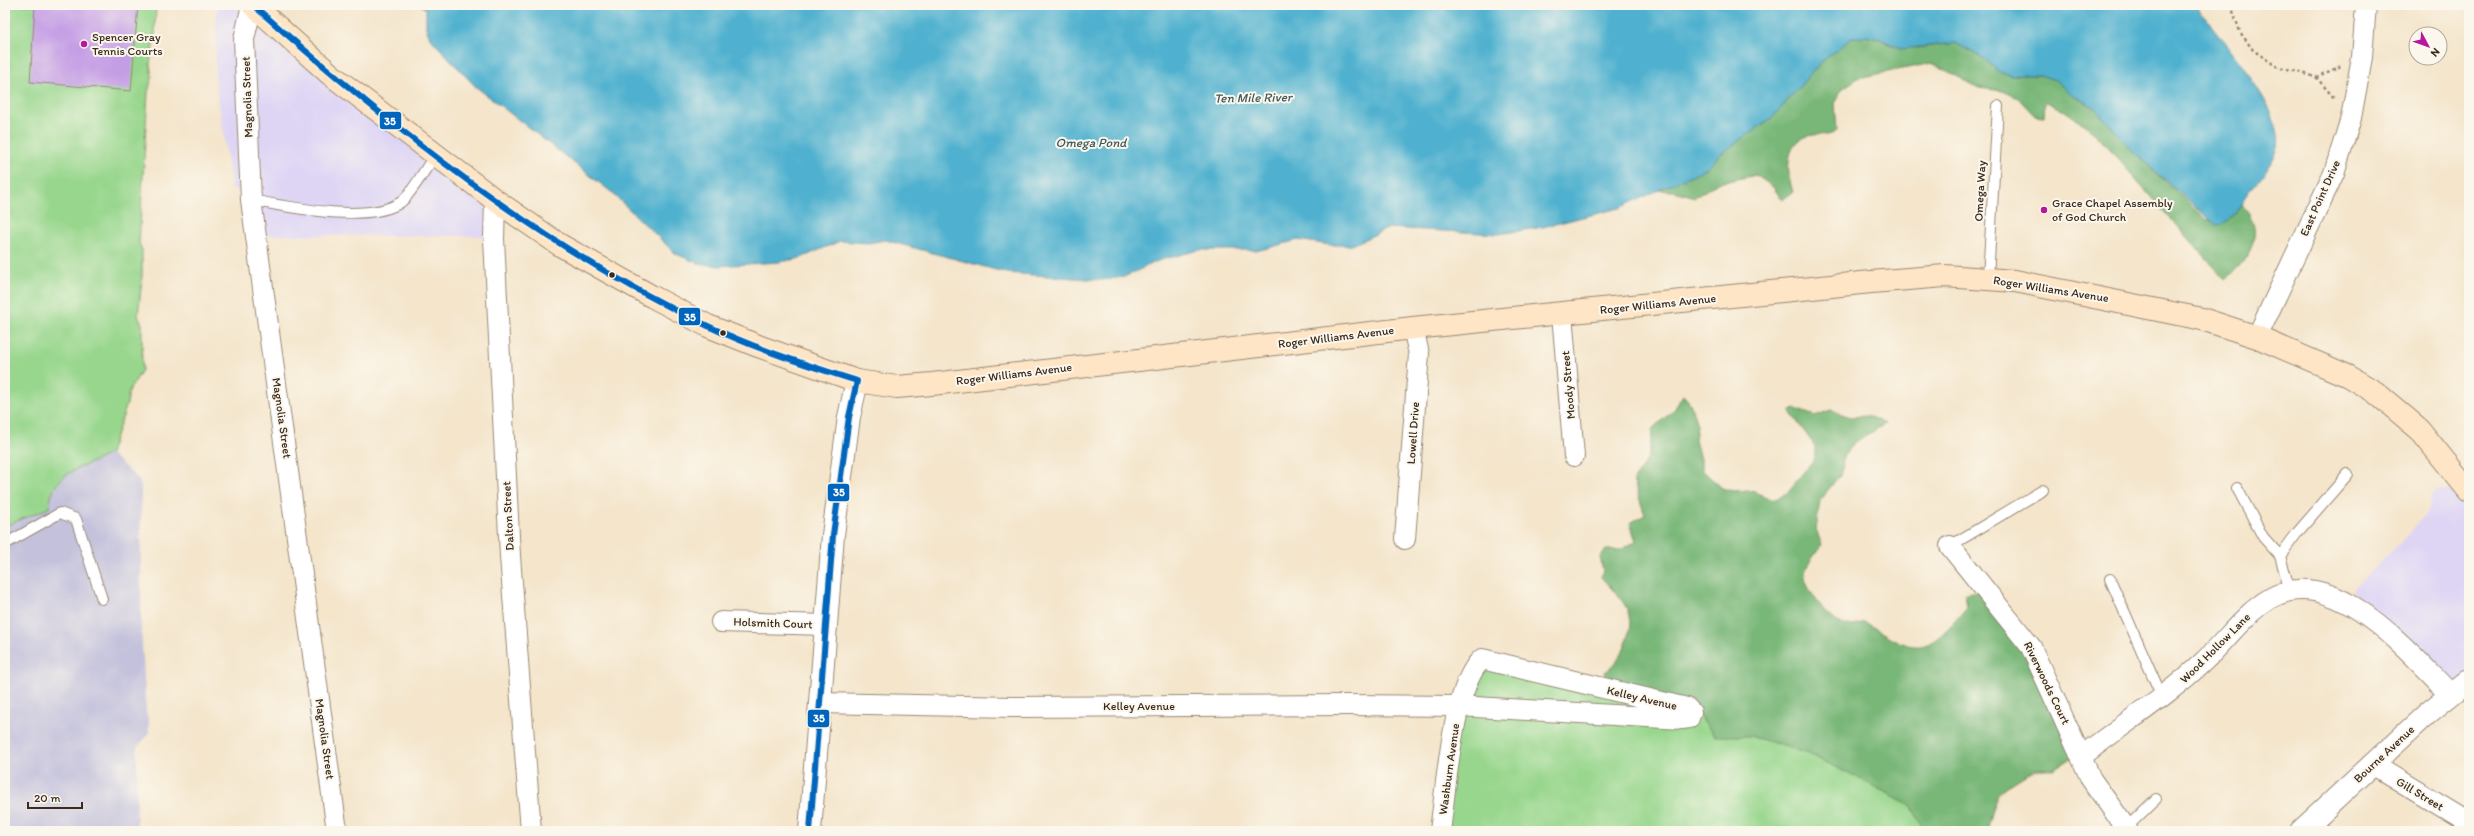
<svg xmlns="http://www.w3.org/2000/svg" width="2474" height="836" font-family="Itim,sans-serif">
<style>
.built{fill:#ded5f5}
.industrial{fill:#c3c1db}
.green{fill:#97d68c;stroke:#698055}
.forest{fill:#79b778;stroke:#5a704b}
.water{fill:#50b1cf;stroke:#466e76}
.building{fill:#c49ee5}
.lines{fill:none;stroke-linecap:round;stroke-linejoin:round}
.service-casing{stroke:#988874;stroke-width:12}
.minor-casing{stroke:#988874;stroke-width:22}
.tertiary-casing{stroke:#988874;stroke-width:24}
.secondary-casing{stroke:#988874;stroke-width:24}
.path{stroke:#988874;stroke-width:2.5;stroke-dasharray:3 3;stroke-linecap:butt}
.service{stroke:#fff;stroke-width:10}
.minor{stroke:#fff;stroke-width:20}
.tertiary{stroke:#fff;stroke-width:22}
.secondary{stroke:#fde5c5;stroke-width:22}
.bus-1-casing{stroke:#fbf7ec;stroke-width:9}
.bus-1{stroke:#0065bd;stroke-width:6}
.poi-dot{fill:#b5179e;stroke:#fbf7ec;stroke-width:1.5}
.bus-dot{fill:#3b2a1e;stroke:#fbf7ec;stroke-width:1.5}
.labels{text-anchor:middle;stroke-width:4;stroke-linejoin:round;paint-order:stroke}
.poi-label{font-size:12px;fill:#3b2a1e;stroke:#fbf7ec;text-anchor:start}
.street-label{font-size:12px;fill:#3b2a1e;stroke:#fbf7ec}
.water-label{font-size:13px;font-style:italic;fill:#42595c;stroke:#fbf7ec}
.line-badge{stroke:#fbf7ec;stroke-width:1.5}
.badge-label{font-size:11px;text-anchor:middle;font-weight:bold;fill:#fff}
</style>
<rect width="100%" height="100%" fill="#fbf7ec"/>
<filter id="ink" filterUnits="userSpaceOnUse"><feTurbulence type="fractalNoise" baseFrequency=".025" numOctaves="2"/><feDisplacementMap in="SourceGraphic" scale="8" xChannelSelector="R" yChannelSelector="G"/><feConvolveMatrix kernelMatrix="1 2 1 2 8 2 1 2 1" color-interpolation-filters="sRGB"/></filter>
<filter id="wash" filterUnits="userSpaceOnUse"><feTurbulence type="fractalNoise" baseFrequency=".012" numOctaves="4" result="noise"/><feDisplacementMap in="SourceGraphic" scale="16" xChannelSelector="R" yChannelSelector="G"/><feGaussianBlur stdDeviation="0.9" result="paint"/><feColorMatrix in="noise" values="0 0 0 0 0 0 0 0 0 0 0 0 0 0 0 0 0 1.4 0 .05"/><feComposite in="paint" operator="in"/></filter>
<g filter="url(#wash)">
<rect width="100%" height="100%" fill="#f4e5cb"/>
<path class="built" d="M217,5H257L486,197L488,236L258,235L252,192L232,189L215,77Z
M2450,489L2458,490L2469,500V672L2440,696L2363,607L2353,590L2412,531L2429,508L2431,496L2439,491Z"/>
<path class="industrial" d="M110,453L138,479L141,486V625L146,711L149,723V734L137,747V831H5V526L39,512L67,472Z"/>
<path class="green" d="M5,5H156L155,33L150,64L152,77L148,92L139,243L142,250V279L138,316L142,324V370L129,391L127,404L110,453C84,470 53,468 49,508L5,526Z
M1483,662L1775,734L1858,761L1945,831H1434L1453,742Z"/>
<path class="forest" d="M1865,36L1881,39L1891,45L1917,48L1955,43L1983,58L1999,72L2011,75H2040L2055,80L2071,94L2094,107L2134,152L2206,219L2233,218L2241,204C2268,230 2250,260 2225,279L2093,131L2068,113L2045,101L2044,117L2035,116L2018,98L2003,91L1979,88L1932,63L1858,78L1842,89L1835,102L1837,131C1825,138 1825,133 1813,135C1784,139 1786,172 1793,192L1782,200L1773,187L1756,175L1718,183L1695,197L1674,191L1657,190L1705,169L1722,153L1774,116L1821,62L1852,38Z
M1683,395L1690,403L1697,425L1695,440L1703,471L1722,488L1733,491L1749,490L1774,500L1787,493L1815,458V446L1790,412L1795,409L1815,416L1831,410L1850,417L1868,416L1885,424L1854,443L1843,457L1842,472L1820,500L1816,530L1822,545C1816,554 1803,567 1805,578C1807,591 1829,619 1841,624C1849,627 1858,624 1865,622C1918,656 1925,657 1967,607L1965,593L1981,591L2018,630L2072,758L2054,769H2037L2030,772L2006,787L1998,794L1987,831H1924L1911,805L1809,754L1750,736H1715L1695,711L1609,689L1605,672C1615,666 1619,659 1624,648C1638,611 1625,604 1601,577L1603,571L1600,557L1606,550H1621L1636,541L1630,523L1645,515L1633,480L1648,459L1653,428L1674,410Z"/>
<path class="water" d="M421,5H2196C2218,37 2285,109 2278,147C2274,163 2261,179 2250,190C2238,204 2237,222 2216,225L2134,152L2094,107L2071,94L2055,80L2040,75H2011L1999,72L1983,58L1955,43L1902,49L1881,39L1865,36L1852,38L1821,62L1774,116L1722,153L1705,169L1619,208L1543,227L1499,234L1389,228L1352,245H1330L1298,240L1260,250H1199L1160,260L1124,277L1101,280L1007,273L885,240L869,243L840,241L801,258L779,262L718,266L698,263L676,254L610,191L475,86L430,38L426,28V10Z"/>
<g id="blocks">
<path class="building" d="M35,5H138L131,91L30,82Z"/>
</g>
</g>
<g filter="url(#ink)">
<use href="#blocks" fill-opacity="0" stroke="#988874" stroke-width="1"/>
<g class="lines">
<defs>
<path id="service" d="M251,200C288,207 370,224 401,202C410,196 427,166 435,155
M1988,278L1998,106
M2237,488L2263,537L2280,556
M5,544L60,513L76,519L102,599
M1950,546L2043,490
M2110,579L2162,697
M2290,591L2280,556L2297,533L2348,474
M2124,830L2156,799"/>
<path id="minor" d="M252,5L244,39L251,200L337,831
M495,200L494,239L510,556L531,831
M1562,314L1574,456
M2257,337L2334,173L2351,118L2362,57L2366,5
M1405,539L1419,354L1413,328
M1950,546L2031,647L2091,779L2128,831
M721,622L826,625
M819,703L1014,707L1347,705L1458,706L1682,719L1689,718L1691,712L1687,708L1482,659C1452,686 1446,790 1440,831
M2081,757C2121,725 2165,698 2203,662C2226,641 2243,614 2271,598C2335,562 2410,654 2451,694
M2372,764L2469,823"/>
<path id="tertiary" d="M810,831L833,535L849,417L857,381
M2301,831L2428,713L2469,680"/>
<path id="secondary" d="M253,5L330,74L495,200L560,245L653,297L708,326L758,346L857,381L897,387L932,384L1413,328L1871,282L1945,276L2015,281L2202,319L2257,337L2348,376L2375,392L2419,429L2469,491"/>
</defs>
<use href="#service" class="service-casing"/>
<use href="#minor" class="minor-casing"/>
<use href="#tertiary" class="tertiary-casing"/>
<use href="#secondary" class="secondary-casing"/>
<path class="path" d="M2231,5L2240,32L2253,50L2276,66L2316,77L2341,66
M2316,77L2335,99"/>
<use href="#service" class="service"/>
<use href="#minor" class="minor"/>
<use href="#tertiary" class="tertiary"/>
<use href="#secondary" class="secondary"/>
<defs>
<path id="bus-1" d="M253,5C392,128 539,246 708,326C756,349 807,365 857,381
M810,831L833,535L849,417L857,381"/>
</defs>
<use href="#bus-1" class="bus-1-casing"/>
<use href="#bus-1" class="bus-1"/>
</g>
</g>
<g class="poi-dot">
<circle cx="84" cy="44" r="4"/>
<circle cx="2044" cy="210" r="4"/>
</g>
<g class="bus-dot">
<circle cx="612" cy="275" r="3.5"/>
<circle cx="723" cy="333" r="3.5"/>
</g>
<g class="labels">
<g class="poi-label">
<text x="92" y="41">Spencer Gray<tspan x="92" dy="14">Tennis Courts</tspan></text>
<text x="2052" y="207">Grace Chapel Assembly<tspan x="2052" dy="14">of God Church</tspan></text>
</g>
<g class="street-label">
<text transform="translate(247 97) rotate(-92)" y="4">Magnolia Street</text>
<text transform="translate(1980 191) rotate(-87)" y="4">Omega Way</text>
<text transform="translate(2320 198) rotate(-66)" y="4">East Point Drive</text>
<text transform="translate(2051 289) rotate(9)" y="4">Roger Williams Avenue</text>
<text transform="translate(1658 304) rotate(-6)" y="4">Roger Williams Avenue</text>
<text transform="translate(1336 337) rotate(-7)" y="4">Roger Williams Avenue</text>
<text transform="translate(1014 374) rotate(-7)" y="4">Roger Williams Avenue</text>
<text transform="translate(1568 385) rotate(-95)" y="4">Moody Street</text>
<text transform="translate(282 418) rotate(82)" y="4">Magnolia Street</text>
<text transform="translate(1413 433) rotate(-86)" y="4">Lowell Drive</text>
<text transform="translate(508 516) rotate(-93)" y="4">Dalton Street</text>
<text transform="translate(773 623) rotate(2)" y="4">Holsmith Court</text>
<text transform="translate(2215 648) rotate(-45)" y="4">Wood Hollow Lane</text>
<text transform="translate(2047 683) rotate(64)" y="4">Riverwoods Court</text>
<text transform="translate(1642 698) rotate(13)" y="4">Kelley Avenue</text>
<text x="1139" y="710">Kelley Avenue</text>
<text transform="translate(325 739) rotate(82)" y="4">Magnolia Street</text>
<text transform="translate(2384 754) rotate(-43)" y="4">Bourne Avenue</text>
<text transform="translate(1449 769) rotate(-82)" y="4">Washburn Avenue</text>
<text transform="translate(2420 794) rotate(31)" y="4">Gill Street</text>
</g>
<g class="water-label">
<text transform="translate(1253 97) rotate(-1)" y="5">Ten Mile River</text>
<text x="1091" y="147">Omega Pond</text>
</g>
</g>
<g class="line-badge">
<rect x="379" y="111" width="23" height="19" rx="4" fill="#0065bd"/>
<rect x="678" y="307" width="23" height="19" rx="4" fill="#0065bd"/>
<rect x="827" y="483" width="23" height="19" rx="4" fill="#0065bd"/>
<rect x="807" y="709" width="23" height="19" rx="4" fill="#0065bd"/>
</g>
<g class="badge-label">
<text x="390" y="125">35</text>
<text x="690" y="321">35</text>
<text x="839" y="496">35</text>
<text x="819" y="722">35</text>
</g>
<rect width="2474" height="836" fill="none" stroke="#fbf7ec" stroke-width="20"/>
<g transform="translate(2428 46) rotate(131)"><circle r="19" fill="#fbf7ec" stroke="#aea59a"/>
<path d="M0-3L7 15L0 10L-7 15Z" fill="#b5179e"/>
<text y="-6" font-size="11" font-weight="bold" text-anchor="middle" fill="#3b2a1e">N</text>
</g>
<path d="M28 802v6h54v-6" fill="none" stroke="#3b2a1e" stroke-width="2"/>
<text x="34" y="802" font-size="12" fill="#3b2a1e" stroke="#fbf7ec" stroke-width="3" paint-order="stroke">20 m</text>
</svg>
